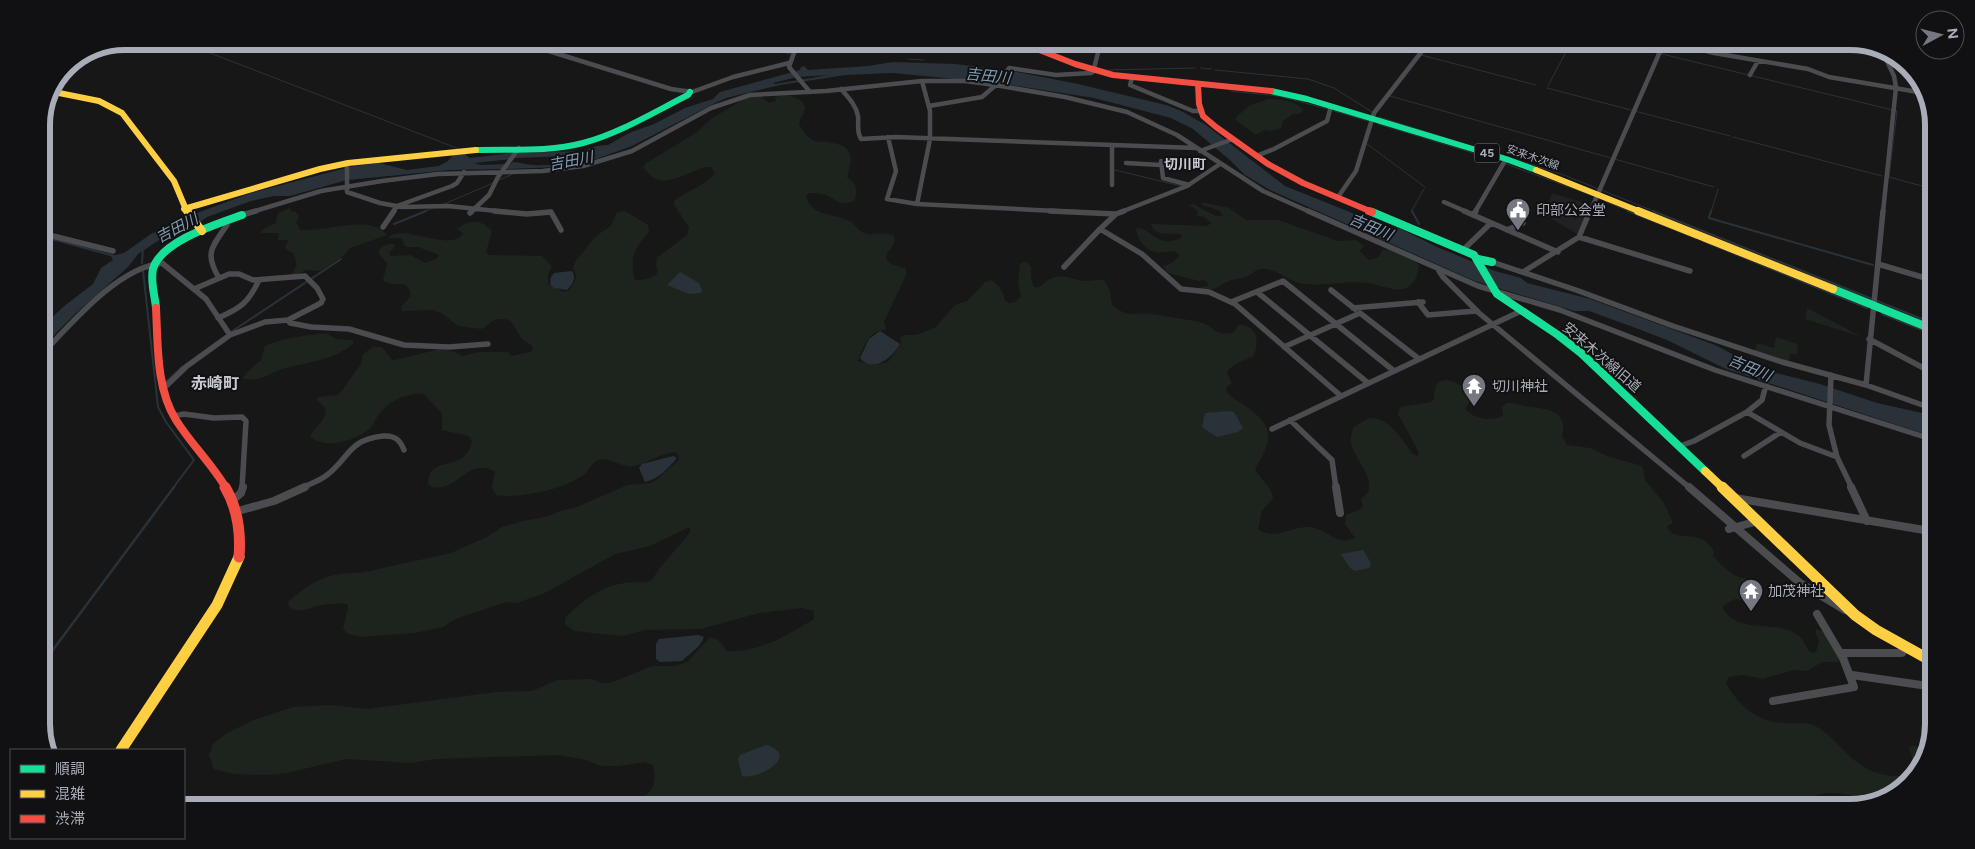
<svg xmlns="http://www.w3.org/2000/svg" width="1975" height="849" font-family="Figtree,'Noto Sans JP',sans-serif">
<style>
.built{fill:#212123}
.green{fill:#1d241e}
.water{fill:#2a3239}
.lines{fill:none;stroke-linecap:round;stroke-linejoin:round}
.stream-far2{stroke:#2a3239;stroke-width:1}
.stream-far1{stroke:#2a3239;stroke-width:2}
.stream{stroke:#2a3239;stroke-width:2.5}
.street-far2{stroke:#4b4c50;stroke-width:4.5}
.street-far1{stroke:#4b4c50;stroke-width:5.5}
.street{stroke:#4b4c50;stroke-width:8}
.fast-far1{stroke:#16e098;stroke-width:6}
.fast{stroke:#16e098;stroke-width:8}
.slow-far2{stroke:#ffcf43;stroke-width:6}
.slow-far1{stroke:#ffcf43;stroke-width:8}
.slow{stroke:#ffcf43;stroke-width:11}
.jam-far2{stroke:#f24e42;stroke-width:6}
.jam-far1{stroke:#f24e42;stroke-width:8}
.jam{stroke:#f24e42;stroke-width:11}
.labels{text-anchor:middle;stroke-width:4;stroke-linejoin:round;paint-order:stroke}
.far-street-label{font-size:11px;fill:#a8adb8;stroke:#111113}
.shield{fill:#111113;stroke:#7b7e86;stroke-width:1}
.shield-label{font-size:12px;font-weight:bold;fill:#a8adb8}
.far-quarter-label{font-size:14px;font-weight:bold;fill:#c9ccd4;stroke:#111113}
.poi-label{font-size:14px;fill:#a8adb8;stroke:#111113;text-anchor:start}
.street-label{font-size:14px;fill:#a8adb8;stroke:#111113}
.water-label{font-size:15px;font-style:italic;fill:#7f9bb3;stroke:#111113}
.quarter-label{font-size:16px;font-weight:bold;fill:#c9ccd4;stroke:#111113}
.rim{fill:none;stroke:#a8adb8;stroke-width:6}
</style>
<rect width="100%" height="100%" fill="#171717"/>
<path class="built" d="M1552,193L1591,205L1577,234L1544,214Z"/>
<path class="green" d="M785,95C791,96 805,99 805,108C804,113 800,118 799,124C803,131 807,138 815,141C819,142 823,142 827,142C853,145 854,155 847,177C857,186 857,187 855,200C841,207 839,201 827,196C822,193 816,193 810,193L806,195C810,217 836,213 851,222C857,226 859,233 867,234C877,235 884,231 894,236C897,246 886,250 886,259L891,264L906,269V275L884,322L886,328L885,330C869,330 863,348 858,361L872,365L888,362L901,344L900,338L904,335H916L936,327L955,305L967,301L985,282L991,280C999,284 1003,292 1005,301L1010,303L1015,302L1021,296L1018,283L1020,264L1023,262H1027L1031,267V280L1034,287C1042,289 1043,282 1050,279C1063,273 1073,280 1085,281C1092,281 1097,279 1104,280L1110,291L1112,305C1129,319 1134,312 1152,314C1167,316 1184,319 1199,322C1215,325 1214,338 1234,332L1238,325C1258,324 1260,343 1253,357C1244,360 1233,364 1227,372L1232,384L1227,386L1226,390C1231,398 1237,400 1244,405C1276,427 1273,438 1255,469C1260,479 1272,487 1273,498L1262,511L1258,529C1277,543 1295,522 1315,528C1328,532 1340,546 1355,538L1345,524L1346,515L1361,509L1363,506L1361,499C1383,485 1355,462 1351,443C1350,439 1352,433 1353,428C1358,425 1365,419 1371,418C1390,417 1403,442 1413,454L1417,456L1419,454L1414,443L1398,414L1400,407L1431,402L1434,399C1432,368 1463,380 1471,399L1465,409C1476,420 1490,421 1503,416L1502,407L1507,403C1516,403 1523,406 1531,407C1550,409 1568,412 1562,436L1567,445L1590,448L1610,457L1639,465L1643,468L1645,480L1664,503L1673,523L1667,526C1674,545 1700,526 1714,551L1713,556C1719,562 1724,568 1731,573C1740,580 1756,577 1761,590L1751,589L1747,591L1750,601L1735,599L1724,605L1723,608C1737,635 1775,619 1798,635C1804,639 1805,648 1812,653L1816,652L1819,641L1815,632L1816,629L1823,632L1841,657L1839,662H1822L1807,671L1793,670L1763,679L1743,675L1729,677L1726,683C1738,705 1757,722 1783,723C1793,724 1804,722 1813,725C1824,730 1832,738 1840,747C1863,770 1878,778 1911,776C1907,781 1902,790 1896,794C1873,809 1831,782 1813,798C1811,800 1809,805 1807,808L631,803C651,796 658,786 653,765L644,762L619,766H601L586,760L559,755L436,759L410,763L346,759L287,773L268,775L234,774L214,769L209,755L213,744L227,733L254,720L293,707L331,705L367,709L496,692L532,691L558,680L591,679L602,683H610L652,666H675L687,662L710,637L718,640L727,651C759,653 787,635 814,619V611L802,608L759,613L701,629L645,630L622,636L574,631L565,624V618C584,600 600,586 625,583C635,581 643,584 652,580C662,562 678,549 690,532V527L650,546L615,554L543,594L516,603L506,602L455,619L443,627L414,633L361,637L348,634L343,629L348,607L347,604C338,603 326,604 317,606C306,609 301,613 290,608L288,602C301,590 321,576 340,574C354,572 365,574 378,569L451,553L487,537L502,527L523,521L549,516L560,511L577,507L627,485L651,483L656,480L679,460L678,455L675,452C661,454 649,462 635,466C622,469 610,456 598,460C591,463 590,469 585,474C566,489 520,499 496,495L492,487L495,471C464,458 460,492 431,487L428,483C431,452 462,476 472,442L469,436L442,430V414L424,394C406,392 387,402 377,417C374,421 373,427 368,430C354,441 325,450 310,436C314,428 329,418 325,408C323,405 318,402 316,399L318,397L337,395L341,392L361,364L363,354L373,347H382L392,360H395L440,349L455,352L462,356L479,352H508L511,356L531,352L533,348C530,343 524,342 521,337C516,331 515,325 509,320C499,318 492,319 486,327L481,329L458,326L443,314L433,310L402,311L401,307L410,297V291L406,285C398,282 390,287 383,280L387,264L378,252C382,245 386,244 394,244L395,247L389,253L391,256L410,255L425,263L436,259L439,255L418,247H408L405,246L401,238H388C401,222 452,254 463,233L457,229C469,219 481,219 492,231L486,252L489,255L542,256L552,266L548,275V284L564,292L569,290C575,282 579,277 573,269L575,262L596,236L611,226L617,212L625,211L648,225L649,232C633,250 631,255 634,279C641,282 649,278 656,275L658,271L656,266L657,258L687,235L689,227L674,205V201C684,192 710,184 715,172L710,167H705C692,171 670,185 656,179C651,177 647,172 644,168L645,164L697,132L711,119L742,100L753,96L761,97L769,103L776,101L775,97Z
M1268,99C1279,99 1296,100 1303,110L1300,114H1293L1283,121L1281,128L1272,131L1264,130L1258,134H1254L1236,120V117L1249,106Z
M1202,202L1229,208L1246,220H1278L1338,241L1356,240L1364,246L1360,251L1369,260L1379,257L1382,250C1394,248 1411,255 1419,265C1418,274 1416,282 1408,287C1397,294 1379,284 1367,283C1344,280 1322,288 1299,283C1286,280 1274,267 1260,269C1254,270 1253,274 1248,276C1242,279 1235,278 1229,281C1216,287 1214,292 1198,288L1207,286L1209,284L1205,280L1199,281L1168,273L1163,266L1172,263L1179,256L1178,253C1170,249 1165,253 1157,252C1145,251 1137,239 1136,228C1150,226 1159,251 1182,237L1181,235C1170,231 1156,239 1151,224L1207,226L1211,223L1204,217L1198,216L1197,210L1189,205L1193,204L1216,216H1223L1220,211L1202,205Z
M290,208L291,211L296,212L299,216L296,222L300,230C326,233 369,213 387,235L350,248L342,257L320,271L305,270L297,275H291C297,266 298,263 293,253L287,250L285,247L289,240H278L279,233H261L263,229L276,223L278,213Z
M1807,308L1811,310L1862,337L1805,319Z
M326,333L336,339L353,340V344C330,362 310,361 283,369C271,372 257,384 243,378L246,373L261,360L265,346C286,337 304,336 326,333Z
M1776,337L1798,344L1797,355L1790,353L1789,362L1755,351L1757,343L1774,348Z
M1923,733H1928L1927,756L1916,770L1909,748L1914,745L1923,750L1926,748L1921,740Z"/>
<path class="water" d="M893,62L955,64L1006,70L997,83L893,73L846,75L780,85L726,98L713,104L632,146L593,160L556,167L506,169L513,162C520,162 526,165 533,165C552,166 579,163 597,155L513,158L517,153L582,151L597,146L608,145L629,133L654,124L685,108L713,99L720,92L793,72L797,77L773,83L775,84L829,75L798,77L794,72L800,70L801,67L804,66L808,70L868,66Z
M1007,70L1078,84L1166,105L1181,111L1206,125L1285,186L1387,227L1401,229L1437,247L1495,271L1521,278L1527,283L1590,299L1715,345L1751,364L1776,373L1820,384L1877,403L1931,415V436L1726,369L1667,340L1633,327L1589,311H1574L1475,281L1270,190L1245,175L1231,161L1193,129L1171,118L1094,98L998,83Z
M513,153L512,159L474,163L481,165L508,164L504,169L450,170L348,180V167L379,163L407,170L439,166L448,161L453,155L465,154L470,158Z
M346,168L347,180L290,196H274L251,201L207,217L197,224L189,216L251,193Z
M187,217L194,224L173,231L138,254L128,267L76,313L41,348V328L63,307L93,284L101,268L113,260L111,256L124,253L151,234Z
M572,271C577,279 572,285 567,290L554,288L550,284L551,277L554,273Z
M680,272L699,283L702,290L701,293L689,294L667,285Z
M880,331L900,344C893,357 873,374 860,358L869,339Z
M1229,411L1234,412L1243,428L1238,432L1217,437L1202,427L1205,413Z
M673,456L677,458C669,468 658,479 645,482L639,468L642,464Z
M1363,550L1371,563L1369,568L1355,571L1350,568L1341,554Z
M698,635L704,637C701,647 690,653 682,661L660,662L656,659V644L659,639Z
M766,745C801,755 759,780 742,776L738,759L740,755Z"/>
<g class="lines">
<path class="stream-far2" d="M179,41L459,149
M757,44L793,55
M1633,47L1897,111L1889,177
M1421,55L1536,85
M908,59L924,60
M1201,68L1211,69
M1109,70L1195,68
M1215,70L1308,79L1334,88L1372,112
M1548,86L1569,46
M1547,88L1730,136
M1230,91L1278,96L1328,109
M1390,96L1714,187
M1334,111L1368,121
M1379,117L1564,175L1656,212
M1378,124L1499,161
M1733,137L1882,176
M1367,144L1425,187
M1506,164L1591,195
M1115,170L1181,186
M1889,177L1933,189
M497,181L513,174
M1604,201L1631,212
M442,205L493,183
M423,212L433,208
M1411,212L1424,189
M1711,212L1718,189"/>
<path class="stream-far1" d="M1412,211L1419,224
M1628,211L1696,238
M1653,211L1932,323
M1711,211L1709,218L1873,265
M394,224L426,211
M41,236L114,256
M1703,241L1867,308
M142,263L143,248
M143,270L158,407L166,422L194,460L173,488
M1882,314L1932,334
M231,332L341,259
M166,382L183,366"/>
<path class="stream" d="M41,666L174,487"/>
<path class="street-far2" d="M523,43L671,89L692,92L733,77L789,63
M797,44L789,67L810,92
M1691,47L1714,53L1808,69L1829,77L1924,93
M1881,48L1894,76L1896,87L1883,212
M1750,75L1758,61
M1132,78L1130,85L1193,111H1200
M922,81L930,111V139L917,204L1075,212
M841,89C848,97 856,105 858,116C859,126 856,130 861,139L896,137L1196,148
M929,106L982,97L997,84L1009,68L1056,75L1091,73L1093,72L1100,45
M888,137L896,171L887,199L917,204
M1112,146V185
M1200,151L1233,139
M1256,156L1274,149L1327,121L1331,106
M1161,161L1163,178L1189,185
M347,163V192L380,203L402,207L448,206L507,212
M1126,163L1161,165
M1338,197L1356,171L1374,113L1426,46
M1444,202L1467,212
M252,212L321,191L382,181L438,174L543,171L583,166L632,151L711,108L750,95L826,91L922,81H965L995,85L1065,97L1127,112L1177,135L1263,191L1310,212
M393,212L397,206L452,186L457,183L464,172
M471,212L489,195L498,177L519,148
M1121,212L1187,186L1220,164
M1475,212L1506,159
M1590,212L1662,47"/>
<path class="street-far1" d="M494,211L527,214L551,212L561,230
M1050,211L1116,214
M1124,211L1116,214L1100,229L1142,254L1181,289L1209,292L1235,304L1341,396
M1308,211L1478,286L1560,310L1715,370L1931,439
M1464,211L1558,252
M470,213L472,211
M242,215L256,211
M1473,215L1476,211
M383,227L394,211
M1507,230L1523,223
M41,233L113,251
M1579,237L1690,271
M1464,249L1491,223
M1492,262L1576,290L1673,326L1782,362L1866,385L1931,408
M1878,264L1932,280
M1064,267L1100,229
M1440,269L1439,271L1443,277L1479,313L1690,488
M1523,272L1579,237L1590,211
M219,278C204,253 212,247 227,225L225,222
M194,289L229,274H239L253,280L305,276L317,288L323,299L321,303L288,320L265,322L230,335
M1331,290L1355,309
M1257,292L1368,383
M1231,302L1283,281L1394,371
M1418,302L1428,315L1476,311
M1353,308L1423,302
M218,318C241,308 248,303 259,280
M288,320L290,323L311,327L349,329L404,345L449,347L488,344
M1869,339L1931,372
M1284,347L1360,313L1419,359
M41,355C71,324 117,268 162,263L206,299L230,335L187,366L164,388
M1866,385L1883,211
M1747,412L1762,400L1766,385
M174,416L184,414L214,418L242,417L246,421L242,488
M1290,420L1332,460L1336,488
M1272,429L1521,311
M1680,446L1694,441L1747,412L1800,443L1837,457L1829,425L1831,375
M1744,456L1781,432
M1837,457L1852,488
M302,488C310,484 319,481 327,475C350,457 348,440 383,436C395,435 400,440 404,450"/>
<path class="street" d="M1336,487L1340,513
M1689,487L1800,583L1845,610
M1851,487L1867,521
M1735,498L1930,531
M233,500L241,493L243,487
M238,511L274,501L305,487
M1729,529L1758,521
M1841,653H1902L1906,647
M1852,675L1928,686
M1773,701L1854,687L1843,658L1817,614"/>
<path class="fast-far1" d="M1271,91L1307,99L1506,159L1536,170
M476,150C512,149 549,152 583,143C620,133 654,112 688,95L690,92"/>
<path class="fast" d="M1372,212L1474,255L1497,294L1558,335L1581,353L1705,471
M1478,259L1492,262
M1833,289L1932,329
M156,308C155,296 150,281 153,269C161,241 217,224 242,215"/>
<path class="slow-far2" d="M54,92L99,101L122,113L174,181L187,212
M1536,170L1641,212
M184,209L320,169L348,163L476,150"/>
<path class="slow-far1" d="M187,211L202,231
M1638,211L1833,289
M1705,471L1723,488"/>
<path class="slow" d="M1722,487L1855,615L1876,630L1928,659
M121,750L217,605L239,557"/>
<path class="jam-far2" d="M1024,44L1075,64L1113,75L1271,91
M1198,84L1199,104L1203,116L1216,127L1268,164L1303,183L1372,212"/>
<path class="jam-far1" d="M1369,211L1372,212
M156,308C158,345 156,388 176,420C191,444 212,464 226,488"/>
<path class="jam" d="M225,487C238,509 241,532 239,557"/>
</g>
<defs>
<symbol id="civic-pin" viewBox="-11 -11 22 30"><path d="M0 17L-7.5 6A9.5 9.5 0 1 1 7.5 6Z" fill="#757880" stroke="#111113"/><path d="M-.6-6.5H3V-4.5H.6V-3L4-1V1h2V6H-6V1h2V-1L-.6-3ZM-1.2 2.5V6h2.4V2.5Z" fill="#fff"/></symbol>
<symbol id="temple-pin" viewBox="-11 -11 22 30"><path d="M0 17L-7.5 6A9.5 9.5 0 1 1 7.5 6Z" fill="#757880" stroke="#111113"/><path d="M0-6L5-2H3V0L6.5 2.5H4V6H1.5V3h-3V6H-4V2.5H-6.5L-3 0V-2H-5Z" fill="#fff"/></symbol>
</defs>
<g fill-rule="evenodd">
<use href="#civic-pin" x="1504" y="196" width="28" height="38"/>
<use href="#temple-pin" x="1460" y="372" width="28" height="38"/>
<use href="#temple-pin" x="1737" y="577" width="28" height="38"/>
</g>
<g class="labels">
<g class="far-street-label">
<text transform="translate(1533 157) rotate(19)" y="4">安来木次線</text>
</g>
<rect class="shield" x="1474.5" y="143.5" width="25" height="19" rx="4"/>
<g class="shield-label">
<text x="1487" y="157">45</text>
</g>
<g class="far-quarter-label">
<text x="1185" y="169">切川町</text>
</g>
<g class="poi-label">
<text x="1536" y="215">印部公会堂</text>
<text x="1492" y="391">切川神社</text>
<text x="1768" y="596">加茂神社</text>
</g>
<g class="street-label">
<text transform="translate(1602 357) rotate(41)" y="5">安来木次線旧道</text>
</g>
<g class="water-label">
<text transform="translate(988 76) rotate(6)" y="5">吉田川</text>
<text transform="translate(571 161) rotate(-11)" y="5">吉田川</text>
<text transform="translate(1371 227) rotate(23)" y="5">吉田川</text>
<text transform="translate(177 228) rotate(-28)" y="5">吉田川</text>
<text transform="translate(1750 368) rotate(23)" y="5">吉田川</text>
</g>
<g class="quarter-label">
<text x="215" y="389">赤崎町</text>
</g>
</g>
<path d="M0 0H1975V849H0ZM125 50H1850A75 75 0 0 1 1925 125V724A75 75 0 0 1 1850 799H125A75 75 0 0 1 50 724V125A75 75 0 0 1 125 50Z" fill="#111113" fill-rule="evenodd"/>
<path class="rim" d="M125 50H1850A75 75 0 0 1 1925 125V724A75 75 0 0 1 1850 799H125A75 75 0 0 1 50 724V125A75 75 0 0 1 125 50Z"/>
<rect x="10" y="749" width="175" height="90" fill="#111113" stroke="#4d4f55"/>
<rect x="20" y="765" width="25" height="8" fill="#16e098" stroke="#4d4f55"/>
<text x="55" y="774" font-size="15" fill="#a8adb8">順調</text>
<rect x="20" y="790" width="25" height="8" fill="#ffcf43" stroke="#4d4f55"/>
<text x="55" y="799" font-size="15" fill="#a8adb8">混雑</text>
<rect x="20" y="815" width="25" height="8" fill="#f24e42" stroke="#4d4f55"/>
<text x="55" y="824" font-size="15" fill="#a8adb8">渋滞</text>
<g transform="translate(1940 35) rotate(83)"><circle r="24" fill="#111113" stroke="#4d4f55"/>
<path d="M0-4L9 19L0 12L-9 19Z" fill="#757880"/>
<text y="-8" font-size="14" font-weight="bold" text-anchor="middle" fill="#a8adb8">N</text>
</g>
</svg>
